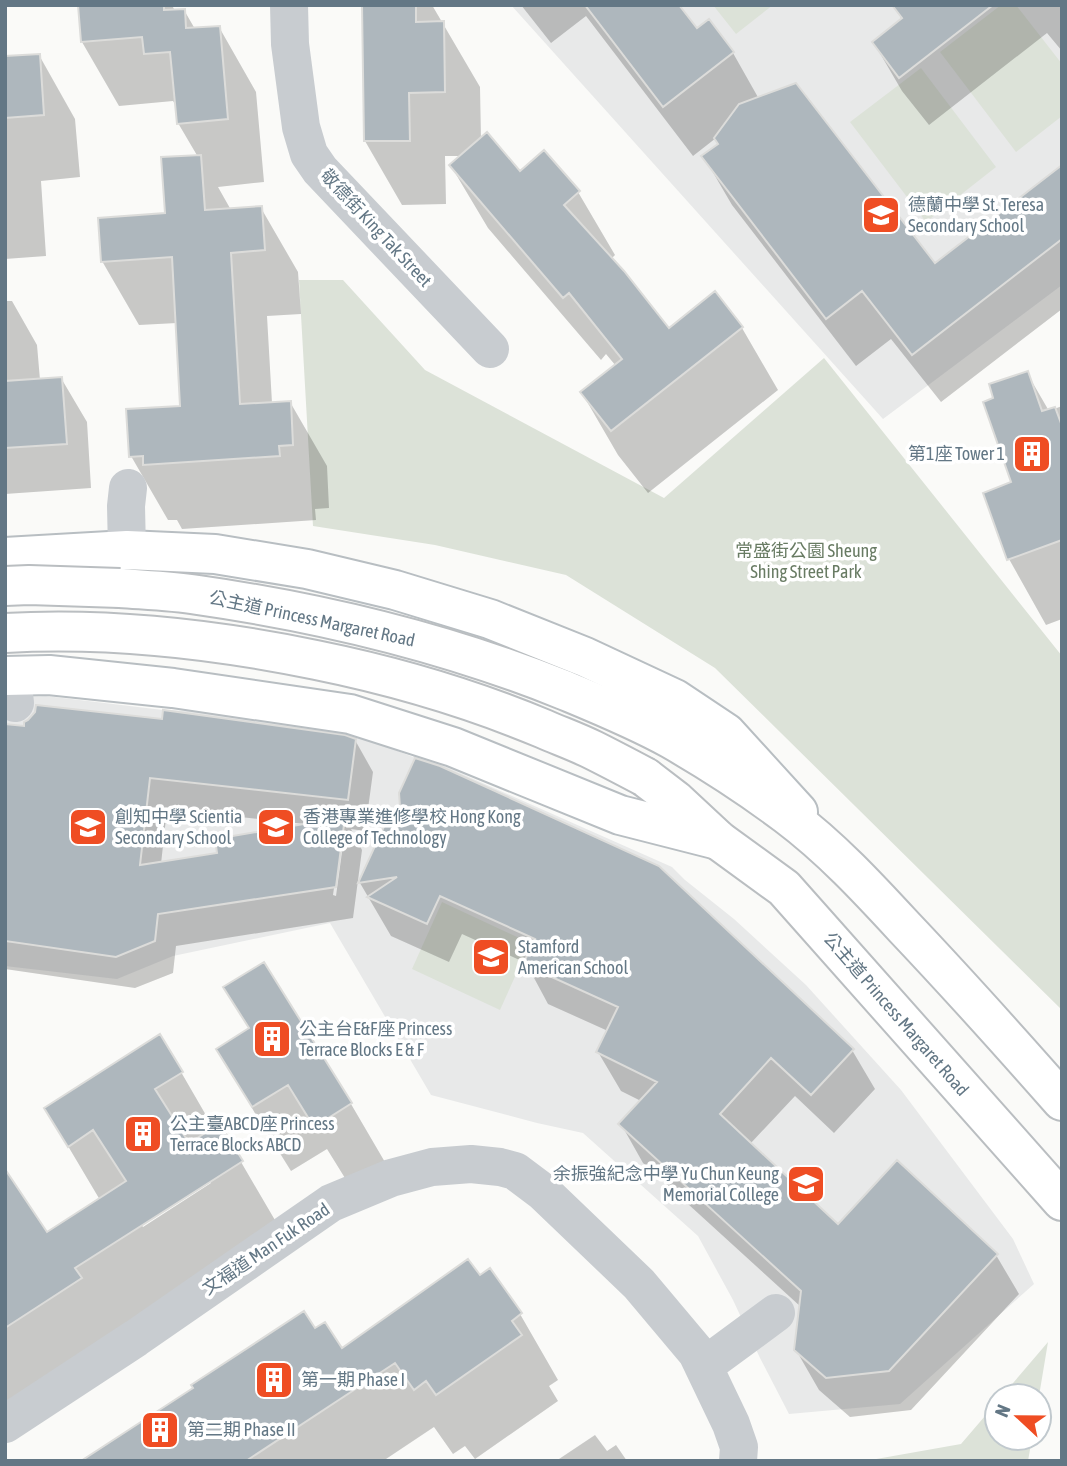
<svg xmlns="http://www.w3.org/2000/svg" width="1067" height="1466" font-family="'Asap Condensed','Noto Sans TC',sans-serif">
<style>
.built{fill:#e8e9e9}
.green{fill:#dce2d8}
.shadow{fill:#0003;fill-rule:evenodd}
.building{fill:#aeb7bd;stroke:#dcdcda;stroke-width:2}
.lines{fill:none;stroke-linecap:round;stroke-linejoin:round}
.major-casing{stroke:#b8bec2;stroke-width:42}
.highway-casing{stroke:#babec1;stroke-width:42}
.minor{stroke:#c8ccd0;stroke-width:38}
.major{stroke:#fff;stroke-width:38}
.highway{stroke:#fff;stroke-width:38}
.highway-bridge-casing{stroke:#babec1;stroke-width:42;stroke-linecap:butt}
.highway-bridge{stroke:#fff;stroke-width:38}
.labels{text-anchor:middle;stroke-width:7;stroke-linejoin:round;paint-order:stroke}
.poi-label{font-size:18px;fill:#637785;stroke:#fff;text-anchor:start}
.street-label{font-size:18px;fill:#637785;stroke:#fff}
.park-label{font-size:18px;fill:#687b63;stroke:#fff}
</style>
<rect width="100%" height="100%" fill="#fafaf8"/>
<path class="built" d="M511,5H1062V285L883,419Z
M46,696L163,710L192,711L344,733L385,746L413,757L415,753L672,867L685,880L734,919L806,985L901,1090L1013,1239L1034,1284L900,1404L789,1414L760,1358L733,1300L698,1236L583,1133L537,1123L431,1095L330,923L173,956L117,979L5,966V697Z"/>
<path class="green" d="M713,5H773L736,34Z
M1001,5H1016L1062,64V116L1016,152L940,52Z
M921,68L996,167L926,222L850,122Z
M299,280H343L425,370L664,498L824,358L1062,656V1010L715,668L566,575L435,545L313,526Z
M442,902L530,943L500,1010L412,969Z
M1048,1342L1039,1396H1002Z
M997,1402V1438H1032L1028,1461H865L961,1444Z"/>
<path class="shadow" d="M79,5H172L175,11L184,10L195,29L219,27L256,92L264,182L218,187L231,210L261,208L298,272L301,314L267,316L272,403L290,402L327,466L329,508L315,509L316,520L182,529L177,520H168L131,456L182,407L177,323L139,325L102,261L167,215L198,157L178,123L177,107L173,101L119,106L82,42Z
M363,5H432L480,87L481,140L520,174L544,153L578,192L615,255L611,259L668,330L742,328L778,390L648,493L618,455L582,393L616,366L606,354L601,360L488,228L451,166L462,156H445L446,204L402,205L365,141Z
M521,5H677L696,30L733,53L759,99L935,266L1062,167V309L941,402L891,339L856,366L732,205L704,157L720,144L716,138L693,156L586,16L551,43Z
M894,5H1062V51L1047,33L929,125L902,91L874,43L902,20Z
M39,55L75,119L80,177L41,181L46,256L5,259V58Z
M5,301H12L37,345L40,380L61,378L87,422L91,488L5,494Z
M1027,373L1049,411L1062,406V619L1046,625L1009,559L1014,483L995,399Z
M5,726L355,740L373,772L365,831L351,829L362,850L353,918L176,946L173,973L135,988L5,969ZM167,809L305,824L219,855L161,864ZM339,852H342L336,896L333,895Z
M393,810L852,1050L875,1089L834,1133L795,1096L750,1144L838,1227L996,1255L1019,1294L911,1410L850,1417L819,1390L796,1350L801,1307L643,1163L621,1124L641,1101L621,1091L598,1052L608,1031L548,1004L526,963L462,934L449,962L391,936L360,883Z
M263,964L351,1104L389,1169L353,1191L327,1149L291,1171L256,1115L218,1049L250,1030L226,988Z
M181,1072L214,1129L241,1162L279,1227L5,1418V1195L47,1235L100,1200L46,1109ZM211,1179V1183L143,1227L141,1224Z
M490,1271L520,1314L558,1380L549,1386L558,1401L475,1459L465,1446L453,1454L434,1427L383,1461H84L314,1331L342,1351L480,1278Z
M595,1435L607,1451L616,1445L627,1461H556Z"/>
<path class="building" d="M78,5H164V10L185,9L186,28L220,26L228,119L177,124L170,52L144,54L142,37L81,42Z
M362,5H416V22L444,21L445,92L409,93L410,141H364Z
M585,5H679L697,28L709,19L734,52L663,107Z
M892,5H993L899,78L872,42L902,18Z
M40,54L44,115L5,118V56Z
M796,83L935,263L1062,165V239L912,355L862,291L826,319L701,156L718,144L714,138L739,104Z
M487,132L520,171L544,150L580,191L564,205L624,271L669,328L715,291L743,327L611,431L580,392L622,359L569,293L563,298L449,165Z
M201,155L205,210L262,206L265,250L231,253L240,404L291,401L293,445L279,446L280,456L143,465V456L129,457L126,409L180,406L172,257L101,262L98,218L165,213L161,157Z
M1028,371L1042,411L1055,407L1062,426V540L1007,560L983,493L1011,482L983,402L993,398L989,384Z
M62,377L67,444L5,448V381Z
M36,705L162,719L163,710L345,735L356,739L348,800L150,778L140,865L217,853L215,839L345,817L336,887L158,914L155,941L116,957L5,941V724L24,726V722L28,720L35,712Z
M415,758L440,766L659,866L854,1049L811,1095L771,1058L720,1114L838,1224L897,1160L998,1254L889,1371L826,1378L794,1350L801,1291L618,1124L657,1082L596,1052L618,1007L523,964L535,939L440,896L427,924L367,897L397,877L358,883L392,809L400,807L399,793Z
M264,962L352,1103L314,1127L288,1085L252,1107L216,1049L249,1028L223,987Z
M160,1034L183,1072L155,1089L189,1143L220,1124L243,1161L75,1268L82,1278L5,1328V1169L47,1232L126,1181L93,1130L68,1147L44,1108Z
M468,1259L480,1275L490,1268L522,1313L512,1321L522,1335L436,1395L426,1381L414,1390L395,1363L246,1461H81L193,1388L191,1385L304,1311L315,1328L325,1322L342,1348Z"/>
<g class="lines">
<defs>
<path id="major" d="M5,557L127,550L215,554L307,569L395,590L490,619L585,657L675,699L726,733L798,812
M5,676L49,675L173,688L350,714L453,747L620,815L718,840"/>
<path id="highway" d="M120,588C146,590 173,591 198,595C324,613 447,643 564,690C600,705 637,720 671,739C711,762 751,788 787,815C831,848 868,888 904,927C958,984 1010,1042 1062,1101
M645,777L675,800L718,840L784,888L1062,1201"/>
</defs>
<use href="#major" class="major-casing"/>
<use href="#highway" class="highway-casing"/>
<path class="minor" d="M289,5L290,44L301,127L309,154L320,170L490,349
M127,550L126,506L128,488
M12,676L15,703
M704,1366L776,1313
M5,1424L136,1338L331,1203L391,1178L432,1167L471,1164L500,1167L515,1171L543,1192L639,1284L697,1353L731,1424L739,1447L738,1461"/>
<use href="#major" class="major"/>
<use href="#highway" class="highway"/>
<defs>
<path id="highway-bridge" d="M5,586L29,585L120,588
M5,633C110,627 214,639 316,660C395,676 470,698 544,729C560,736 577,742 593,750C611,759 628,768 645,777"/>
</defs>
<use href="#highway-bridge" class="highway-bridge-casing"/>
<use href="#highway-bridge" class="highway-bridge"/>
</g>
<defs>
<symbol id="school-square" viewBox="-11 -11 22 22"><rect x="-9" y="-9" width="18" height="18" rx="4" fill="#ef4d23" stroke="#fff"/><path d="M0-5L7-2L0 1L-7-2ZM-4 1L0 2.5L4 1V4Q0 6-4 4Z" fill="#fff"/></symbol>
<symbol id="building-square" viewBox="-11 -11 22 22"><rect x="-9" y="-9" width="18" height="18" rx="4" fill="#ef4d23" stroke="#fff"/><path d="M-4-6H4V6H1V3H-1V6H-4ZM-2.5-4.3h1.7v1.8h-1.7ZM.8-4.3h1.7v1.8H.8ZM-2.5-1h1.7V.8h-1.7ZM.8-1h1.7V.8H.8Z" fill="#fff"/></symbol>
<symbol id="university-square" viewBox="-11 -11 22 22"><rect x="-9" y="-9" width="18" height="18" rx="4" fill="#ef4d23" stroke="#fff"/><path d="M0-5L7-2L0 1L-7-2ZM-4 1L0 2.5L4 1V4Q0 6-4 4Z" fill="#fff"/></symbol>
</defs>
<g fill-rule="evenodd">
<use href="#school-square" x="859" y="193" width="44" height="44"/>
<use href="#building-square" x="1010" y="432" width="44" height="44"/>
<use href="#school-square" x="66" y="805" width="44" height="44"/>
<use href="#university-square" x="254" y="805" width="44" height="44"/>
<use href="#school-square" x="469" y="935" width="44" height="44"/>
<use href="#building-square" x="250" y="1017" width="44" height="44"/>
<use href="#building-square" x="121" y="1112" width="44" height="44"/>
<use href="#school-square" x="784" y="1162" width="44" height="44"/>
<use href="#building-square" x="252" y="1358" width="44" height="44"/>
<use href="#building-square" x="138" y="1408" width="44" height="44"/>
</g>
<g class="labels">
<g class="poi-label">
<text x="908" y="211">德蘭中學 St. Teresa<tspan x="908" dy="21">Secondary School</tspan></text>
<text x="1005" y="460" text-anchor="end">第1座 Tower 1</text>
<text x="115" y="823">創知中學 Scientia<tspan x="115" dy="21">Secondary School</tspan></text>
<text x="303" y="823">香港專業進修學校 Hong Kong<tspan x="303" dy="21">College of Technology</tspan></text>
<text x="518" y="953">Stamford<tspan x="518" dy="21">American School</tspan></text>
<text x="299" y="1035">公主台E&amp;F座 Princess<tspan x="299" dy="21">Terrace Blocks E &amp; F</tspan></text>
<text x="170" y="1130">公主臺ABCD座 Princess<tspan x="170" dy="21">Terrace Blocks ABCD</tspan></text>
<text x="779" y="1180" text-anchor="end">余振強紀念中學 Yu Chun Keung<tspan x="779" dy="21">Memorial College</tspan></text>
<text x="301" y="1386">第一期 Phase I</text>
<text x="187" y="1436">第二期 Phase II</text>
</g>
<g class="street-label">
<text transform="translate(376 228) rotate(47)" y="6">敬德街 King Tak Street</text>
<text transform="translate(312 619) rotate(12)" y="6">公主道 Princess Margaret Road</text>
<text transform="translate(896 1014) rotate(49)" y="6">公主道 Princess Margaret Road</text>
<text transform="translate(266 1249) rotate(-34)" y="6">文福道 Man Fuk Road</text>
</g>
<g class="park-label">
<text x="806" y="557">常盛街公園 Sheung<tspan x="806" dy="21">Shing Street Park</tspan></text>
</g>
</g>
<rect width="1067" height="1466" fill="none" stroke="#637785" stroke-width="14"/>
<g transform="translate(1018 1417) rotate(292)"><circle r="33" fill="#ffffff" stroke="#c1c9ce" stroke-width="2"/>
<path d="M0-5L12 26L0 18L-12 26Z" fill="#ef4d23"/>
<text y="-10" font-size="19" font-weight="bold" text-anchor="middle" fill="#637785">N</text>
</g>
</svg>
